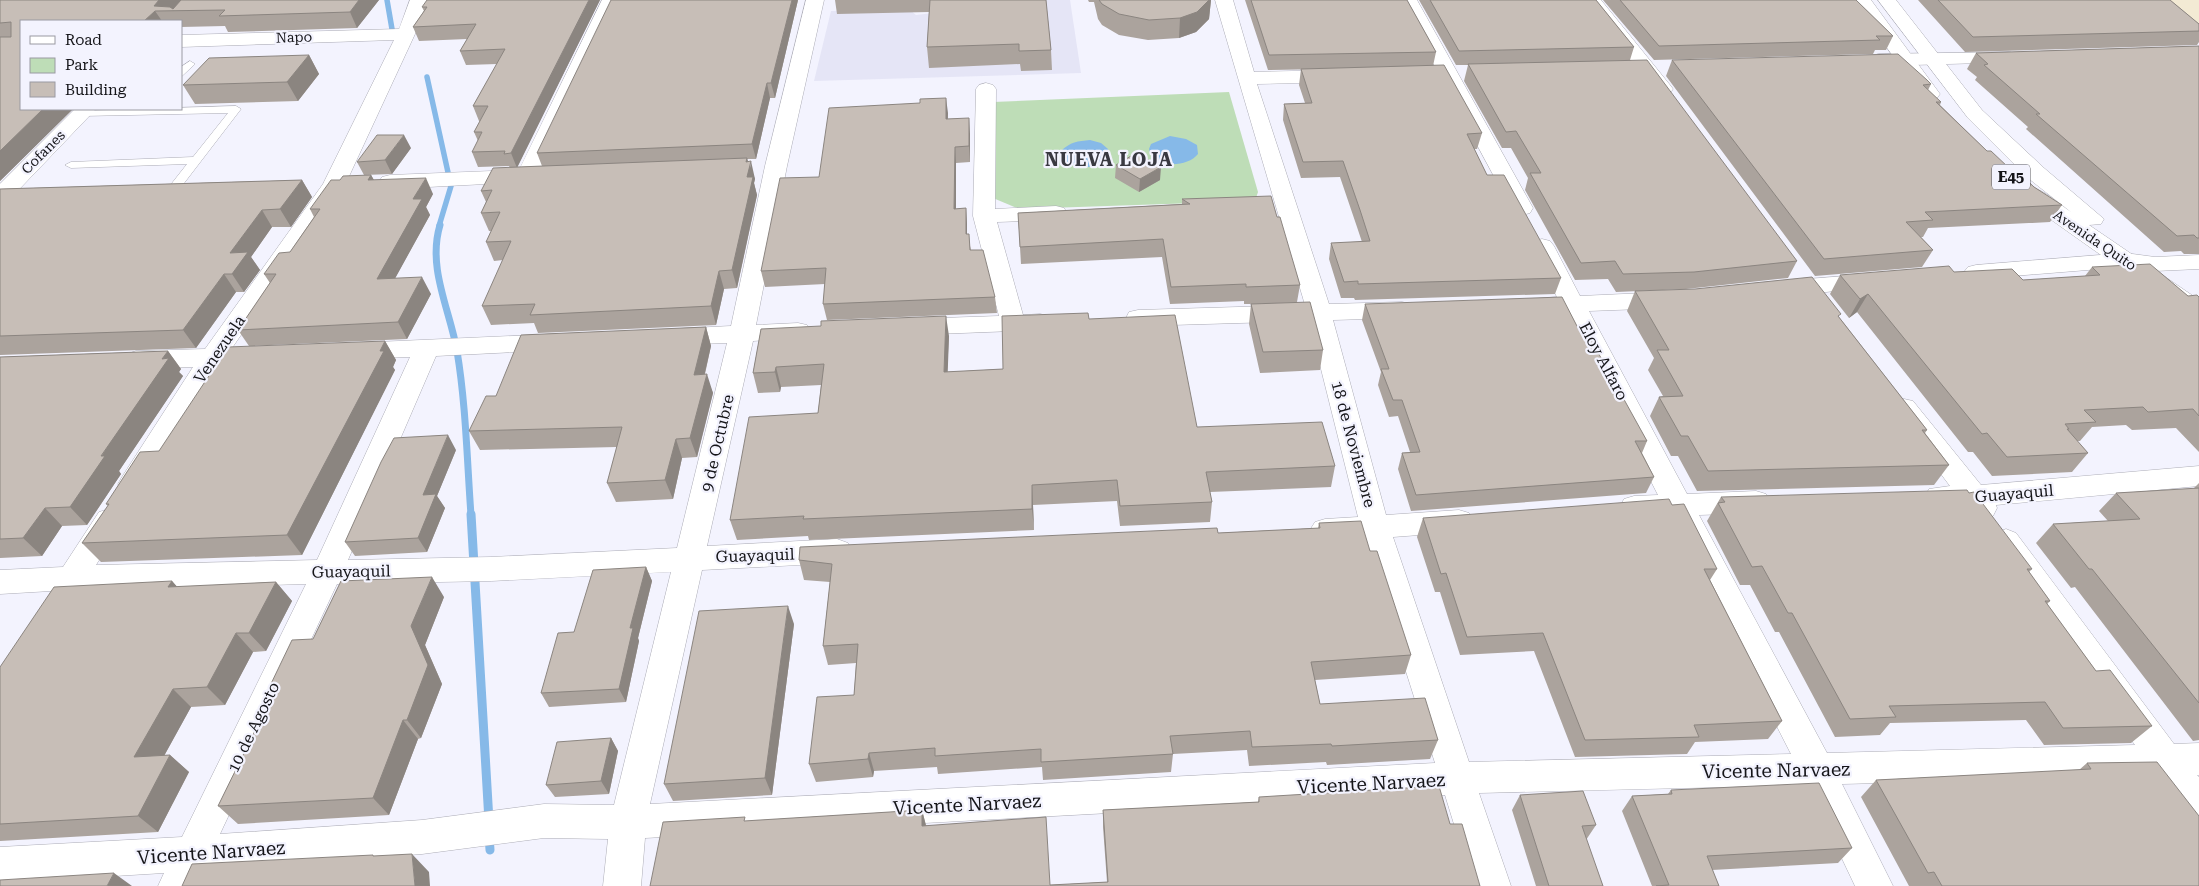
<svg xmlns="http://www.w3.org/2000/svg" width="2199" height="886" font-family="'Roboto Serif',serif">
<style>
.commercial{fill:#f3ead4}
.built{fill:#e5e5f6}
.green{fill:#beddb7}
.water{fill:#86b9e8}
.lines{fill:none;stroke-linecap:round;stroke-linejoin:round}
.stream-far2{stroke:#86b9e8;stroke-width:5.5}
.stream-far1{stroke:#86b9e8;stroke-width:7}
.stream{stroke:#86b9e8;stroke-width:9}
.service-casing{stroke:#acacb6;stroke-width:1}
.minor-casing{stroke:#acacb6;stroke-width:1}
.trunk-casing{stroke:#acacb6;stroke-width:1}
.service{fill:#fff;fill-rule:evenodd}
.minor{fill:#fff;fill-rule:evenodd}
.trunk{fill:#fff;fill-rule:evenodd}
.wall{fill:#aba39d}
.shaded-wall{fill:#8b8580}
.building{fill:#c7beb7;stroke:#8b8580}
.labels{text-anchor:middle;stroke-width:4.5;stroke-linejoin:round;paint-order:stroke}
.far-street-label{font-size:14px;fill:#151519;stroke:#f3f3fe}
.shield{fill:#f3f3fe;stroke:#58585e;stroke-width:1}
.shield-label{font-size:15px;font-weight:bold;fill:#151519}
.street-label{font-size:16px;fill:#151519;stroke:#f3f3fe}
.far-district-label{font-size:18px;font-weight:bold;letter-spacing:1px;fill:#393941;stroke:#f3f3fe}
.near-street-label{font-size:19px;fill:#151519;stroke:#f3f3fe}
</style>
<rect width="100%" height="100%" fill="#f3f3fe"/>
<path class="commercial" d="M2150,0H2199V40Z"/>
<path class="built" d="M1044,0H1070L1081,73L814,81L831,11L909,9L916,15Z"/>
<path class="green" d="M1229,92L1258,192L1255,201L1019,209L993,198V102Z"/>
<path class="water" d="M1170,136L1186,139L1197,145L1198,154C1187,168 1153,169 1149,149L1151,144Z
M1090,140L1101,143L1108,149L1109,156C1096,171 1076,170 1062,158L1061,151C1070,142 1078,141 1090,140Z"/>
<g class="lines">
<path class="stream-far2" d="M387,0L392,29
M427,77L451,186L439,226"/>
<path class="stream-far1" d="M440,225C427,268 450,310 457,351C466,405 467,461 471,515"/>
<path class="stream" d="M471,514L489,821
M489,835L490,850"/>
<defs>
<path id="service" d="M190,61L195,64L181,77V67Z
M236,106L241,109L175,195H167L165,192L187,164L71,168L65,165L71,162L193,157L228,113L82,116L77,113L78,111Z"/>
<path id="minor" d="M410,0H428L415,34L345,185L232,348L258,347L267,350L271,356L267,362L258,365L220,366L142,491L132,495L122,491L118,484L122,477L193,367L136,369L127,366L123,360L127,354L136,351L205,349L323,184L394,40L181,47V35L399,29Z
M602,0H620L535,180L524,182L390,189L382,187L379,182L382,177L390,175L519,170Z
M806,0H824L787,166L756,325L798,323L807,325L811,331L807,337L753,341L707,546L837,539L848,543L852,551L848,559L837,563L702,570L650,804L1435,763L1364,539L1325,541L1315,538L1310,530L1315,522L1325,519L1358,517L1309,321L1138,326L1129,324L1126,318L1129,312L1138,310L1305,305L1215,0H1233L1254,72L1338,70L1345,72L1348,76L1345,80L1338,82L1257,84L1329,304L1402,302L1411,304L1414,310L1411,316L1402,318L1333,320L1386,515L1459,510L1469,513L1474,521L1469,529L1459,532L1393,537L1469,762L1791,754L1669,516L1634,518L1624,515L1620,507L1624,499L1634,496L1658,495L1564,312L1528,314L1519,312L1516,306L1519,300L1557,297L1530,246L1534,241L1542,239L1550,241L1554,246L1580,296L1667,292L1676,295L1679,300L1676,305L1667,308L1589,311L1687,494L1756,491L1766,494L1770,502L1766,510L1756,513L1699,515L1827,753L2135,745L1996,549L1991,541L1996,533L2006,529L2016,533L2174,744L2199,743V775H2197L2199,777V823L2186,818L2157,776L1842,784L1893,886H1855L1807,785L1479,793L1511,886H1473L1445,795L645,838L641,886H603L608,839L544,838L422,854L203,871L196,886H158L164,873L0,883V847L182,837L306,584L81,590C74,601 66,602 54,598L51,591L0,594V570L63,567L99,512L109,509L119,512L124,520L96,565L317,560L410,357L354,359L345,357L341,351L345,345L354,343L556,334L565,336L569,342L565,348L556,350L436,356L348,560L491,557L677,548L727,343L671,345L662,343L658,337L662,331L671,329L731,326L765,166ZM671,572L614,805L544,804L422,820L220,834L337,584L491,581Z
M1399,0H1417L1533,208L1530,213L1522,215L1514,213L1511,208Z
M1583,0H1601L1670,85L1673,89L1670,93H1656Z
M2010,52L2017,54L2019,58L2017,62L1878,66L1871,64L1869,60L1871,56L1878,54Z
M986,83L993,85L996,89L995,209L1056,206L1064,208L1067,213L1064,218L1056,220L997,222L1023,315L1040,314L1049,316L1052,322L1049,328L1040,330L911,335L902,333L899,327L902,321L911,319L999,316L973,216L976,89L979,85Z
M75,109H96L8,201L0,203V184Z
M2125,253L2155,257L2199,255V269L2155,271L2125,267L1976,279L1968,277L1964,272L1968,267L1976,265Z
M1871,274L1879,276L1883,281L1879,286L1782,297L1773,294L1770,289L1773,284L1782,281Z
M1904,399L1913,401L1981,485L2199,466V486L1996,505L1997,508L1993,516C1980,520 1974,518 1966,507L1939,508L1929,505L1925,497L1929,489L1950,486L1891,408L1895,401Z"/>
<path id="trunk" d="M1853,0H1871L1940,94L1937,98H1923Z
M1878,0H1896L1982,110L2044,168L2104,219L2101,224L2089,225L2199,300V320L2190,318L2019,197L2016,192L2019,187C2038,183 2056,202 2071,212L2028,178L1968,118Z"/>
</defs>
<use href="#service" class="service-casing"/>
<use href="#minor" class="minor-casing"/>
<use href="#trunk" class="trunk-casing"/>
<use href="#service" class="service"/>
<use href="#minor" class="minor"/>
<use href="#trunk" class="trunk"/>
</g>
<path class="wall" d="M0,0H379L357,28L228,32L225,26L181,27V21H21V109H73L0,181Z
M600,0L517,167L542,166L537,153L798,0L775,98H770L756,159H747L755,179L754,183L757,195L737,288L724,289L716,325L538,333L534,323L491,325L482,306L503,260L494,261L486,242L492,231H489L481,213L486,202L481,191L510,168L509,166L478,167L472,152L478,141L474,132L480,121H479L473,106L497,64L466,65L460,51L467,39L419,41L413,27L424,11L422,7Z
M835,0H1046L1051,50L1052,70L1021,71L1020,64L929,68L927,47L929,12L837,14Z
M1088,0H1211L1209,19L1196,32L1179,38L1148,40L1119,35L1102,25L1098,19L1094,2H1089Z
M1245,0H1407L1436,52L1433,66L1482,133L1477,149H1474L1487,175L1561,278L1555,294L1355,300L1354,298H1341L1329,259L1331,243L1362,242L1357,227L1340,177L1301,178L1283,120L1284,104L1305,103L1299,85L1301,69H1326L1268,70Z
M1419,0H1596L1634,47L1630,60L1797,261L1788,278L1686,289L1616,292L1608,279L1575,280L1525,190L1528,178L1511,148H1502L1464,81L1468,65H1456Z
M1603,0H1856L1893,36L1886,50H1875L1873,54L1654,60Z
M1918,0H2170L2199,24V42L2197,45L1965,52Z
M2199,46V254H2184L2181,251L2164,252L2026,129L2028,127L1975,80L1977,77L1967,69L1976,53Z
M309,55L319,74L298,101L195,104L183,85Z
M1672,60L1931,84L1928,90L1941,102L1940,105L1987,151L2034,187L2062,205L2050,222L1928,228L1923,237H1921L1933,250L1922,267L1815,276L1666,76Z
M948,113V119L970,134V162L956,163V209L966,208L967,234L971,250L995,297L997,313L827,320L823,304L825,284L765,287L761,271L819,177Z
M411,148L392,174L364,175L357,162Z
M1116,165L1160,180L1139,192L1115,178Z
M371,175L374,180L433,194L426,207L430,215L395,278L431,294L407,339L249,346L238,330L270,283L264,274L290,252L314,217L310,209L340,180Z
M302,180L312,197L291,227H272L251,257L260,270L244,292H236L196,348L0,355V189Z
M1182,199L1277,217L1300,285L1297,302L1323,350L1320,370L1260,373L1249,324L1251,304H1244V301L1170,304L1162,257L1021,264L1018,213L1182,204Z
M2092,267L2188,296L2199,297V452L2176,428L2132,430L2126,425L2092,427L2080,441H2077L2088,453L2072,472L1992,476L1973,452H1968L1857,312L1849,318L1830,294L1840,275L1954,272L2023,280L2085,276Z
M1635,291L1839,317L1927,430L1925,433L1949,465L1934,485L1697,491L1678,456H1671L1650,416L1659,397L1663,396L1648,370L1654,358L1627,311Z
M1365,304L1579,330L1647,441L1642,453L1654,477L1646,493L1411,511L1398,469L1402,453L1410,452L1398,416L1389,417L1378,385L1381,372L1362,320Z
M1089,319L1197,427L1335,466L1331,487L1210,492L1212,502L1210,522L1120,526L1117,501L1033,505L1034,530L809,540L808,536L737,540L730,520L818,413L821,385L781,387L780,392L758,393L753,373L761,329L949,336L947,372L1003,369Z
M706,327L711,346L705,374L713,393L697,457L682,458L673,499L616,502L607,483L617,447L480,450L469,431L496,396Z
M385,341L396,360L393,367L395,370L302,555L101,562L82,543L108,506L106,504L159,451Z
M168,351L181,369L179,372L183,376L119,471L121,474L87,525L62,526L42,556L0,558V357Z
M456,450L437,496L445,508L427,552L355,556L345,542Z
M2199,483V740L2193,741L2075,587L2071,588L2036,543L2053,524L2108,521L2099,511L2116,493L2193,489Z
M1721,497L2032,569L2029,572L2050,601L2047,604L2096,671L2152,726L2131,743L2044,745L2026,720L1890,723L1880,735L1835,737L1779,632H1775L1750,585H1740L1707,521Z
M1423,518L1717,569L1710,580L1782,721L1768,739L1695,742L1687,754L1575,757L1534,651L1460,655L1440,592H1435L1417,537Z
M1319,523L1370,551L1411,655L1405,674L1315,680L1320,704L1438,740L1430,759L1327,765L1326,762L1249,766L1247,750L1173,754L1171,772L1043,780L1042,767L938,774L937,767L874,771L873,777L816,782L809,764L854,695L856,663L828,665L823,646L830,582L804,580L799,560L1218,533L1318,528Z
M646,567L652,581L638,638L639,641L626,702L549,707L541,693L574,632Z
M172,581L177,587L276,582L292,601L266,651L253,652L225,705L191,707L164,756L170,755L189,772L158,832L0,841V667Z
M444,597L425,645L442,684L421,738L418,739L389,815L238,824L218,806L272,696L268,690L313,639Z
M794,624L772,795L673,801L664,784Z
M611,738L618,751L609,794L555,797L546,785Z
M2087,763L2199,886H1909L1861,797L1876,780L2079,770Z
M1671,790L1852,848L1838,863L1712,870L1719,886H1652L1622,811L1632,796L1668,794Z
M1520,795L1596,825L1586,840L1603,886H1536L1512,810Z
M1259,797L1450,824L1480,886H650L747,821L922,810L926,825L1050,885L1107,882L1103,827V810L1258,802Z"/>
<path class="shaded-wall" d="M159,0H182L174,11L154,6Z
M359,0H379L357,28L350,12Z
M589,0H600L517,168L511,153Z
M792,0H798L775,98L771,83Z
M1209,0H1211L1209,19L1196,32L1179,38L1180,18Z
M155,11L162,21H144Z
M309,55L319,74L298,101L287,82Z
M767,83L770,98L756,159L752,144Z
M946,98L948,113L947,135L946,119Z
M43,109H73L0,181V151Z
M969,118L970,134V162L969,146Z
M404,135L411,148L392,174L385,160Z
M955,147L956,163V225L954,209Z
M747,158L750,168L751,161L755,179L754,183L757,195L737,288L732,270L747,177L746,162Z
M1161,167L1160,180L1139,192L1140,179Z
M371,175L380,191L368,180Z
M426,178L433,194L426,207L430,215L386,295L377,279L413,199Z
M302,180L312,197L291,227L280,209Z
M966,208L967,224V250L966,234Z
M262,210L272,227L251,257L260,270L244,292L232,274L230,253Z
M719,271L724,289L716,325L711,306Z
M224,274L236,292L196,348L183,330Z
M422,277L431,294L407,339L398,322Z
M1868,294L1857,312L1849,318L1860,299Z
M946,316L949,336L947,392L944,372Z
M706,327L711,346L700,394L694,375Z
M385,341L396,360L393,367L395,370L302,555L287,535Z
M168,351L181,369L179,372L183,376L119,471L121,474L87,525L70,507L162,359Z
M776,367L781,387L780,392L775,372Z
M707,374L713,393L697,457L690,438Z
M448,435L456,450L437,496L445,508L427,552L418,538L423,495Z
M676,439L682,458L673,499L665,480Z
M1032,485L1033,505L1034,530L1032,509Z
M45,508L62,526L42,556L23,538Z
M646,567L652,581L638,638L639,641L626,702L619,689L630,628Z
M432,577L444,597L425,645L442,684L421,738L407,720L411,626Z
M172,581L189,600L168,587Z
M276,582L292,601L266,651L249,633Z
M788,606L794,624L772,795L765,778Z
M236,633L253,652L225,705L207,687Z
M173,689L191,707L154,774L134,757Z
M403,720L418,739L389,815L373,798Z
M611,738L618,751L609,794L601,781Z
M869,753L874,771L873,777L868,759Z
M170,755L189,772L158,832L138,816Z
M922,810L926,826H922Z
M412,854L429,872L430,886H415Z
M114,873L132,886H107Z"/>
<path class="building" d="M0,0H159L154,6L170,7L173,9L181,0H359L350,12L219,16L225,10L155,11L144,21H21V109H43L0,151V37H11V22L0,23Z
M427,0H589L511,153L504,154L505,151L472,152L482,132H474L488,106H473L505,49L460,51L476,24L413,27L427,7H422Z
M611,0H792L771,83H767L752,144L537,153Z
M930,0H1046L1051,50L1019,51V44L927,47Z
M1099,0H1209L1197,12L1180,18L1149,20L1119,14L1102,4Z
M1251,0H1407L1436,52L1269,55Z
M1430,0H1596L1634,47L1459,51Z
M1620,0H1856L1893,36H1876L1880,40L1659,46Z
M1938,0H2170L2199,24V31L1973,37Z
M2199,46V238H2197L2194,235L2177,236L2036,114H2040L1984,65L1988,64L1976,53Z
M1898,54L1927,80L1931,84L1923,85L1941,102H1936L1987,151H1991L2009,168H2014L2034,187L2062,205L1925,212L1933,220L1906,222L1933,250L1824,259L1672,60Z
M309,55L287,82L183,85L209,58Z
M1647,60L1797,261L1694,272L1623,274L1615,261L1581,263L1530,173H1541L1516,131L1506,132L1468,64Z
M1444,65L1482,133L1467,134L1487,175H1504L1561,278L1358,284V281L1344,282L1331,243L1370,241L1360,210L1343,161L1303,162L1284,104L1312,103L1301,69Z
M946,98V119L969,118V146L955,147L954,209L966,208V234H969L970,250H983L995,297L823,304L826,268L761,271L780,178L819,177L829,108L920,103V99Z
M377,135H404L385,160L357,162Z
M1136,153L1161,167L1140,179L1116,165Z
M747,158L746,162L751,161L747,177H753L732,270L719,271L711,306L530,315L535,304L482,306L511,241L486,242L500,212L481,213L492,190L481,191L493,168Z
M371,175L368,180L426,178L413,199H422L377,279L422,277L398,322L238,330L276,274H264L279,253L290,252L320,209H310L331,180H340L343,176Z
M302,180L280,209L262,210L230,253L248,252L232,274H224L183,330L0,336V189Z
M1271,196L1277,217H1280L1300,285L1246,287V284L1171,287L1163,239L1020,247L1018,213L1190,204L1182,199Z
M2150,264L2188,296L2197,295L2199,297V416L2193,409L2148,412L2143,407L2084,410L2096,422L2065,424L2069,429H2067L2088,453L2007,457L1987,433L1982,434L1868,294L1860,299L1840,275L1949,266L1954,272L2012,269L2023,280L2100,275L2092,267Z
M1812,277L1841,314L1838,316L1927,430H1922L1949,465L1708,471L1688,436H1681L1659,397L1683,396L1657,350H1669L1635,291L1695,289Z
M1562,297L1579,330L1585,329L1647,441H1635L1654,477L1416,495L1402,453L1420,452L1402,400H1393L1381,369H1389L1365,304Z
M1310,302L1323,350L1263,352L1251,304Z
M1088,313L1089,319L1175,315L1197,427L1322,422L1335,466L1206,472L1212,502L1120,506L1117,480L1032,485V509L803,519L804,516L730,520L749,417L818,413L824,364L776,367L775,372L753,373L761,329L821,326V321L946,316L944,372L1003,369L1002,316Z
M706,327L694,375L707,374L690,438L676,439L665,480L607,483L622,427L469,431L486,396H496L521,335Z
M385,341L380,351H384L287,535L82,543L109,504H106L140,452L159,451L228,347Z
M168,351L162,359L169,358L101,456H105L70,507L45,508L23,538L0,539V357Z
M448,435L423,495L436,494L418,538L345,542L381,462L394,438Z
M2199,488V703L2092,569H2089L2053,524L2140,519L2116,493Z
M1967,490L1969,493L1974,492L2032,569H2027L2050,601H2045L2096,671L2110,670L2152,726L2063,728L2045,702L1889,706L1896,717L1850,719L1792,613H1788L1762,566L1752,567L1718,503L1725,502L1721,497Z
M1669,499L1672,505L1684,504L1717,569H1704L1782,721L1694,725L1699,737L1585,740L1543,633L1467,637L1446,573L1441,574L1423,518Z
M1361,521L1370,551H1377L1411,655L1311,662L1320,704L1425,698L1438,740L1332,746L1331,744L1252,747L1250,731L1170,736L1173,754L1041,762V749L935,756V748L869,753L868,759L809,764L817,697L854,695L858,644L823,646L832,564L799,560L800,547L1217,528L1218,533L1320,528L1319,523Z
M646,567L630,628H633L619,689L541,693L558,633L574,632L593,570Z
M432,577L411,626L428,665L407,720H403L373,798L218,806L275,690H268L292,640L313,639L341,581Z
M172,581L168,587L276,582L249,633H236L207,687L173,689L134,757L170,755L138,816L0,824V667L54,587Z
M788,606L765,778L664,784L699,611Z
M611,738L601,781L546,785L557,742Z
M2157,762L2199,816V886H1942L1934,872L1928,873L1876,780L2091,769L2087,763Z
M1819,783L1852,848L1707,856L1719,886H1656L1669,885L1632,796L1672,794L1671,790Z
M1439,786L1450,824H1462L1480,886H650L663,822L745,817L744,821L922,810V826L1046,817L1050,885L1108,882L1103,810L1259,802V797Z
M1583,791L1596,825L1582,826L1603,886H1549L1520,795Z
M412,854L415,886H182L192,864L373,855V856Z
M114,873L107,886H0V880Z"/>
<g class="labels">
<g class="far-street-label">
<text transform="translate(294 37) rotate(-2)" y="5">Napo</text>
<text transform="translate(43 152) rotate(-45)" y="5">Cofanes</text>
<text transform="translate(2095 240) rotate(34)" y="5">Avenida Quito</text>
</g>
<rect class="shield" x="1992" y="164.5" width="38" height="25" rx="4"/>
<g class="shield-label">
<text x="2011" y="182">E45</text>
</g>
<g class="street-label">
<text transform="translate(219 349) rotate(-56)" y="6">Venezuela</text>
<text transform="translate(1604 361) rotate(62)" y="6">Eloy Alfaro</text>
<text transform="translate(717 443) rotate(-77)" y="6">9 de Octubre</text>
<text transform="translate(1354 444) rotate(75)" y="6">18 de Noviembre</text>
<text transform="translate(2014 493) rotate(-5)" y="6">Guayaquil</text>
<text transform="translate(755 555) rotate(-2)" y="6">Guayaquil</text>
<text transform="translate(351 571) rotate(-1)" y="6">Guayaquil</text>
<text transform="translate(253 727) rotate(-64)" y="6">10 de Agosto</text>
</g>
<g class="far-district-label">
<text x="1109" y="166">NUEVA LOJA</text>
</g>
<g class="near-street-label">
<text transform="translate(1776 770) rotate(-1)" y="7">Vicente Narvaez</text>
<text transform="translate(1371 783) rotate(-3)" y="7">Vicente Narvaez</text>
<text transform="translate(967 804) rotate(-3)" y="7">Vicente Narvaez</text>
<text transform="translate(211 852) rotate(-4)" y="7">Vicente Narvaez</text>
</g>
</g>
<rect x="20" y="20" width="162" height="90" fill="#f3f3fe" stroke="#9a9aa2"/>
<rect x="30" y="36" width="25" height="8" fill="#ffffff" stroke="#9a9aa2"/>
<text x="65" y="45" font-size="15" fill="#151519">Road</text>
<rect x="30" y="58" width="25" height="15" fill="#beddb7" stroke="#9a9aa2"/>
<text x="65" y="70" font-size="15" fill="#151519">Park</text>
<rect x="30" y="82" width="25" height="15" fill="#c7beb7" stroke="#9a9aa2"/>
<text x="65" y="95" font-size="15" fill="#151519">Building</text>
</svg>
